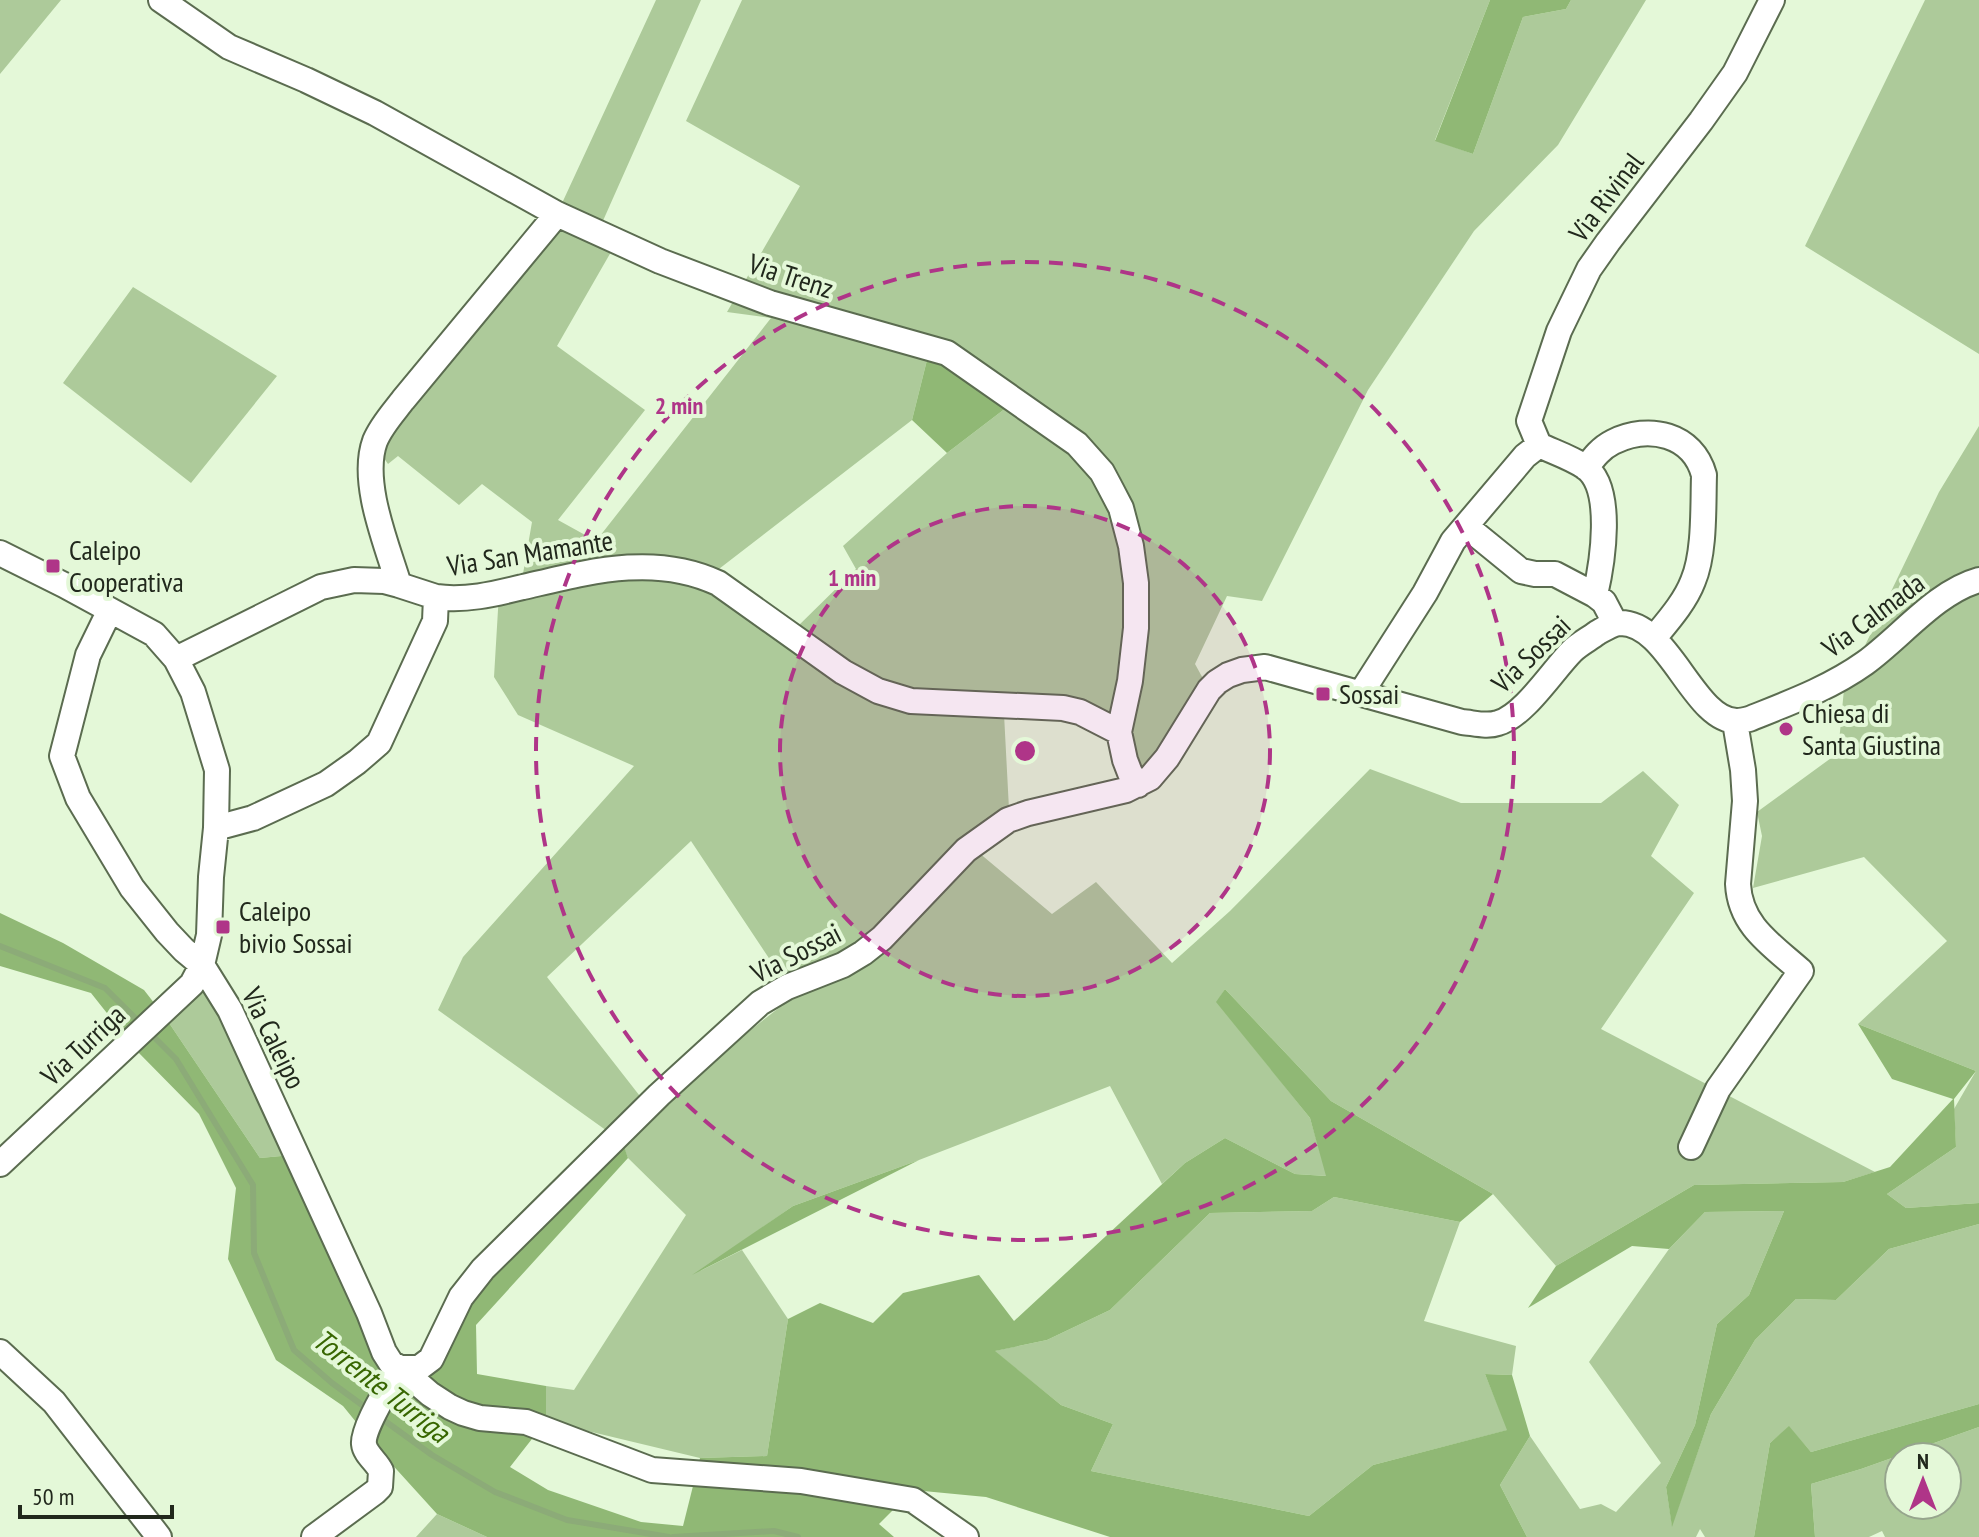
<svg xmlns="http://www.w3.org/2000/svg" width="1979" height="1537" font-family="'PT Sans Narrow',sans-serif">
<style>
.green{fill:#adca9a;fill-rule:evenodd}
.forest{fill:#90b875}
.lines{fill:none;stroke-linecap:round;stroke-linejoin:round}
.stream{stroke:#8cab78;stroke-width:6}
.street-casing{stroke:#5b6c50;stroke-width:28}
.street{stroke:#fff;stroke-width:24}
.ring{fill:none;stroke:#af3588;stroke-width:4;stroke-dasharray:14 10}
.poi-dot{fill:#af3588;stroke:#e4f8d8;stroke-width:3}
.labels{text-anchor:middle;stroke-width:8;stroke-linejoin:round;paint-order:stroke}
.street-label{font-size:28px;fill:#21281c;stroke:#e4f8d8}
.poi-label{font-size:28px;fill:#21281c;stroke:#e4f8d8;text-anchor:start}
.water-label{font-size:30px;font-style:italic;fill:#376600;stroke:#e4f8d8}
.centre{fill:#af3588;stroke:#e4f8d8;stroke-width:4}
.ring-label{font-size:24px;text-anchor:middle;font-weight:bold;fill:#af3588;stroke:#e4f8d8;stroke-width:8;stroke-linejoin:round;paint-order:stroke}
</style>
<rect width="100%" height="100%" fill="#e4f8d8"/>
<path class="green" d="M0,0H61L0,74Z
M656,0H701L598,232L615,245L557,346L645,410L558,520L596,541L771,318L727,312L800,186L686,121L742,0H1490L1435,140L1473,154L1523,17L1566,9L1571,0H1646L1558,145L1474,231L1368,390L1262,601L1227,596L1195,664L1206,684L1163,750L1130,781L1128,740L1073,719L1004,714L1010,828L978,852L1052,914L1096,882L1172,963L1230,911L1370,769L1461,803H1601L1643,771L1679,805L1651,856L1694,893L1601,1029L1875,1172L1843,1182L1694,1185L1556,1266L1493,1194L1331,1101L1225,989L1217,1002L1310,1118L1327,1176L1295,1174L1225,1138L1185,1163L1162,1184L1110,1086L919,1160L793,1206L700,1271L742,1250L788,1319L767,1456L700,1458L546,1421V1386L574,1390L686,1215L628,1158L621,1141L438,1010L463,957L634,766L518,715L494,677L499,593L520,591L532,522L482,484L459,505L398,456L388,464L366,432L557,214ZM933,336L1023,395L947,453L843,546L856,569L794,630L715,572L912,420ZM691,841L794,996L650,1109L547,977Z
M1925,0H1979V354L1805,246Z
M133,287L277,376L191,483L63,383Z
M1979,426V1203L1906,1208L1887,1194L1956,1147L1954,1109L1976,1071L1858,1024L1947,941L1864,857L1753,888L1762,836L1757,812L1838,753L1844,689L1939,492Z
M204,977L292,1155L260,1158L165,1017Z
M1334,1197L1460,1222L1424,1321L1516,1346L1512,1375L1485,1374L1508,1430L1373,1465L1309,1516L1091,1471L1113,1424L1061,1405L994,1351L1047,1340L1110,1310L1210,1213L1312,1211Z
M1784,1211L1749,1295L1717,1324L1695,1425L1666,1487L1672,1525L1711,1414L1755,1340L1796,1299L1836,1300L1889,1249L1979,1224V1404L1811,1452L1789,1427L1770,1443L1754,1537H1705L1700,1529L1696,1537H1527L1500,1485L1530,1436L1580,1509L1601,1504L1616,1512L1661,1463L1589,1362L1669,1249L1705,1212Z
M1979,1427V1537H1885L1882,1531L1869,1537H1815L1811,1484L1861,1469ZM1899,1457H1947V1505H1899Z
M437,1514L487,1537H416Z"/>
<path class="forest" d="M1490,0H1571L1566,9L1523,17L1473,154L1435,141Z
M933,336L1023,395L947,453L912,420Z
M0,913L63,943L144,990L165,1017L260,1158L292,1155L379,1348L434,1366L457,1312L622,1141L628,1158L476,1325L477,1374L546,1386V1421L510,1467L548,1490L641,1522L683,1526L700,1458L767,1456L788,1319L820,1303L873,1323L903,1293L979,1275L1014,1321L1185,1163L1225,1138L1295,1174L1326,1176L1310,1118L1216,1002L1225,989L1331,1101L1493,1194L1460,1222L1334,1197L1312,1211L1210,1213L1110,1310L1047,1340L995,1351L1061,1405L1113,1424L1091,1471L1309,1516L1373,1465L1507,1430L1485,1374L1512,1375L1530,1436L1500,1485L1527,1537H1110L986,1497L913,1490L879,1524L894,1537H487L437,1514L378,1449L343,1406L276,1360L228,1259L236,1188L199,1114L137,1051L91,993L0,966Z
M1858,1024L1976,1071L1954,1099L1956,1147L1887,1194L1906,1208L1979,1203V1224L1889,1249L1836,1300L1796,1299L1755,1340L1711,1414L1672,1527L1666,1487L1695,1425L1717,1324L1749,1295L1784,1211L1705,1212L1669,1249L1632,1246L1528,1308L1556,1266L1694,1185L1843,1182L1890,1167L1953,1099L1892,1079Z
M919,1160L692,1275L793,1206Z
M1979,1404V1427L1861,1469L1811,1484L1815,1537H1754L1770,1443L1789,1426L1811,1452Z"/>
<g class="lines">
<path class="stream" d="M0,946L105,988L142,1025
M150,1033L176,1059L253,1185L254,1253L294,1350L332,1383L369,1410
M378,1416L432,1455L495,1492L567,1520L669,1537
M673,1537L774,1531L798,1537"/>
<defs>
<path id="street" d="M161,0L229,47L306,80L375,113L557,214L660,261L770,303L947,353L1077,444L1102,472L1110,487L1121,508L1131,546L1136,583V628L1130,681L1119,732L1125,760L1130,773L1138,785
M1586,468C1594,457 1601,448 1613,442C1649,424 1693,434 1704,475C1703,507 1705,553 1693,581C1685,602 1668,621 1654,638
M1467,527L1521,571L1535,574H1555L1595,595
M0,553L64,585L154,634L176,659L193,692L217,770L216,828L211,877L209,935L202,965L192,984L0,1164
M436,597C466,601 494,594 523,587C588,572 654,553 718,583L843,672L878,691L911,701L1063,708L1080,712L1119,732
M110,610L88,655L62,756L78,798L132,888L167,932L184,950L202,965L230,1010L369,1313L384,1352L391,1363L400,1368L430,1394L450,1407L463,1413L480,1418L526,1422L652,1470L801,1481L913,1500L966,1537
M1615,623L1604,602L1595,595C1602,565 1615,488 1585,467C1572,458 1554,452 1539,445L1529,421L1559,331L1589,269L1608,242L1701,121L1735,73L1772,0
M176,659L321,587L354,580L384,581L399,585
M1361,693L1425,593L1453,541L1525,456L1539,445
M216,828L253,818L326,784L357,762L379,743L435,621L436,597L399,585C387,545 360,482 375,441C381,426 393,413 403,400L557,214
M1691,1147L1718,1089L1801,971C1772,945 1740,926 1738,884L1745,801L1743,770L1735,722
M0,1352L54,1402L159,1537
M400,1368H419L431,1359L461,1297L483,1269L659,1095L760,1003L787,987L843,965L863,953L882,938L966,850L1008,820L1028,813L1126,790L1150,778L1167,758L1209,690L1217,682L1228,675L1242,670L1265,667L1462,722C1474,723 1487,727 1498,723C1524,716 1553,670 1572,651C1579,644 1589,639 1597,633C1604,629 1611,624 1619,623C1669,621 1693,721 1737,721C1741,721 1745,720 1749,719C1789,703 1830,688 1865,663C1901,637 1936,592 1979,580
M314,1537L375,1492L380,1487L381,1471C377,1462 365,1454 364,1444C362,1429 391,1382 400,1368"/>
</defs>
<use href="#street" class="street-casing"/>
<use href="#street" class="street"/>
</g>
<circle cx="1025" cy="751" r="245" fill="#af3588" fill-opacity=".12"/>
<g class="ring">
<circle cx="1025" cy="751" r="245"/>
<circle cx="1025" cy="751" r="489"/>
</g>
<g class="poi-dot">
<rect x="45" y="558" width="16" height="16" rx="4"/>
<rect x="1315" y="686" width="16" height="16" rx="4"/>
<circle cx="1786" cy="729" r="8"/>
<rect x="215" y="919" width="16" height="16" rx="4"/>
</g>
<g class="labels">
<g class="street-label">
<text transform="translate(1606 197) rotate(-53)" y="10">Via Rivinal</text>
<text transform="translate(791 276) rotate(18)" y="10">Via Trenz</text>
<text transform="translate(530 553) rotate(-9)" y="10">Via San Mamante</text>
<text transform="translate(1873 615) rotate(-37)" y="10">Via Calmada</text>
<text transform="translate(1531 654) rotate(-44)" y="10">Via Sossai</text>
<text transform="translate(796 953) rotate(-27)" y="10">Via Sossai</text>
<text transform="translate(274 1038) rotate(64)" y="10">Via Caleipo</text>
<text transform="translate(83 1045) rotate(-43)" y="10">Via Turriga</text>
</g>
<g class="poi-label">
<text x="69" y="560">Caleipo<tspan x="69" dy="32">Cooperativa</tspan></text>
<text x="1339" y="704">Sossai</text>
<text x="1802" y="723">Chiesa di<tspan x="1802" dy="32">Santa Giustina</tspan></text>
<text x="239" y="921">Caleipo<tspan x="239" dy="32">bivio Sossai</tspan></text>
</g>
<g class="water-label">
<text transform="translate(381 1386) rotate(38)" y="10">Torrente Turriga</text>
</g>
</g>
<circle cx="1025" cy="751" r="12" class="centre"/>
<g class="ring-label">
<text x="679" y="414">2 min</text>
<text x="852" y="586">1 min</text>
</g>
<g transform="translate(1923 1481)"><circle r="38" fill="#e4f8d8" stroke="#96a58d" stroke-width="2"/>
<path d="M0-6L14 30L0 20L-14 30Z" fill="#af3588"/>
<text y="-12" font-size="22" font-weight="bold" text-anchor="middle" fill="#21281c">N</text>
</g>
<path d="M20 1505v12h152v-12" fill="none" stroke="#21281c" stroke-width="4"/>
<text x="32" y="1505" font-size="24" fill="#21281c" stroke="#e4f8d8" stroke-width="6" paint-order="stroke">50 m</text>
</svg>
